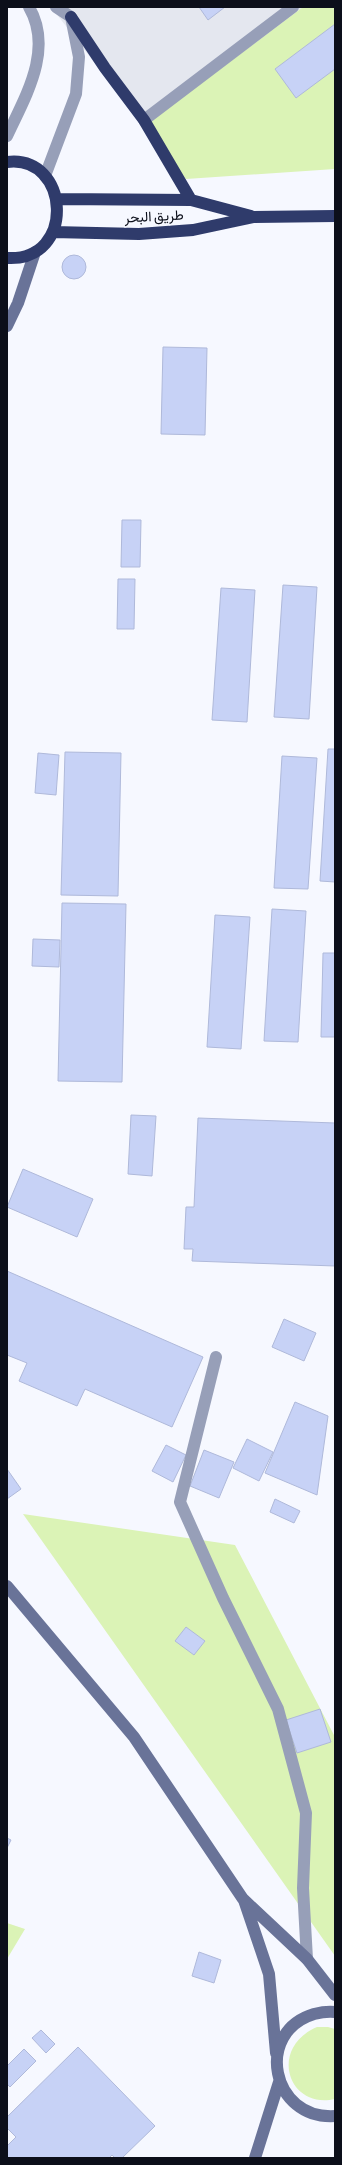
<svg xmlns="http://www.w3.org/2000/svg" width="342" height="2165" font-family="'Alegreya Sans',Vazirmatn,sans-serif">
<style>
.built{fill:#e4e7ef}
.green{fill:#dbf3b6}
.building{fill:#c7d2f6;stroke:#afb9da}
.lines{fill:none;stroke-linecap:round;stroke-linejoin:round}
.lane{stroke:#979fb8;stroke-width:12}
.street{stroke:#979fb8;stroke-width:12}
.secondary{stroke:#697398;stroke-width:12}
.highway{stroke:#2f3b6b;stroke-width:12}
.labels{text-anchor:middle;stroke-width:3;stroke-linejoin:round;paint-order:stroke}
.street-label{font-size:14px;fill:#0c0f1a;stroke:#f6f8ff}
</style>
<rect width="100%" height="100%" fill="#f6f8ff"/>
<path class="built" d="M51,7H303L144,126Z"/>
<path class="green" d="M303,7H335V169L186,179L144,126Z
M23,1514L235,1545L335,1737V1956Z
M7,1923L25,1929L7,1959Z
M317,2027H328L335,2029V2099C288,2110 268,2048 317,2027Z"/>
<path class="building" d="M199,7H225L208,20Z
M335,24V69L296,98L275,69Z
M62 267a12 12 0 1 1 24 0a12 12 0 1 1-24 0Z
M163,347L207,348L205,435L161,434Z
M122,520H141L140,567H121Z
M118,579H135L134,629H117Z
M283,585L317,587L309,719L274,717Z
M221,588L255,590L247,722L212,720Z
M328,749H335V882L320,881Z
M65,752L121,753L118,896L61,895Z
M38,753L59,755L56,795L35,793Z
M282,756L317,758L308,889L274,888Z
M62,903L126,904L122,1082L58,1081Z
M272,909L306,911L298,1042L264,1041Z
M215,915L250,917L241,1049L207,1047Z
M33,939L60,940L59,967L32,966Z
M323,953H335V1037H321Z
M131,1115L156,1116L152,1176L128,1174Z
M198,1118L335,1123V1266L192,1261L193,1249H184L186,1207H194Z
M23,1169L93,1199L77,1237L7,1207Z
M7,1271L203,1357L172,1427L85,1389L77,1406L19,1381L27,1363L7,1355Z
M284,1319L316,1333L304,1361L272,1347Z
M295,1402L328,1416L317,1495L265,1473Z
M247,1439L273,1452L259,1481L233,1468Z
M166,1445L186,1455L173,1482L152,1471Z
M204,1450L234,1462L219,1498L190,1486Z
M7,1469L21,1489L7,1499Z
M275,1499L300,1511L294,1523L270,1512Z
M186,1627L205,1641L194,1655L175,1641Z
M320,1709L331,1742L297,1753L286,1720Z
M7,1838L11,1840L7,1848Z
M199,1952L221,1960L214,1983L192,1976Z
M41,2030L55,2044L46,2053L32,2038Z
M78,2047L155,2126L122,2158H115L112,2155L109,2158H7V2146L16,2137L7,2128V2117Z
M24,2049L36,2061L10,2087L7,2084V2066Z"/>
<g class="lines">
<path class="lane" d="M144,120L293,7
M216,1357L180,1502L223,1598L278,1709L306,1813L303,1888L307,1959"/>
<path class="street" d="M7,136C25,97 54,50 29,7
M45,176L76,94L79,57L71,17L56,7"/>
<path class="secondary" d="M7,326L18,303L35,252
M7,1586L134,1737L243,1899L307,1959L335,1995
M244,1900L269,1974L276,2053
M335,2012C327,2011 322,2012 314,2014C254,2032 271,2120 335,2116
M255,2158L279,2082"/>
<path class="highway" d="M71,17L105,68L144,120L191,200
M7,162C70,154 77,262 7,258
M57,199L191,200L251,216
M53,232L139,234L193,230L254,217L335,216"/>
</g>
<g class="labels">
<g class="street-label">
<text transform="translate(154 216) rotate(-3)" y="5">طريق البحر</text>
</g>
</g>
<rect width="342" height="2165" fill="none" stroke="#0c0f1a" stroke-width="16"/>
</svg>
